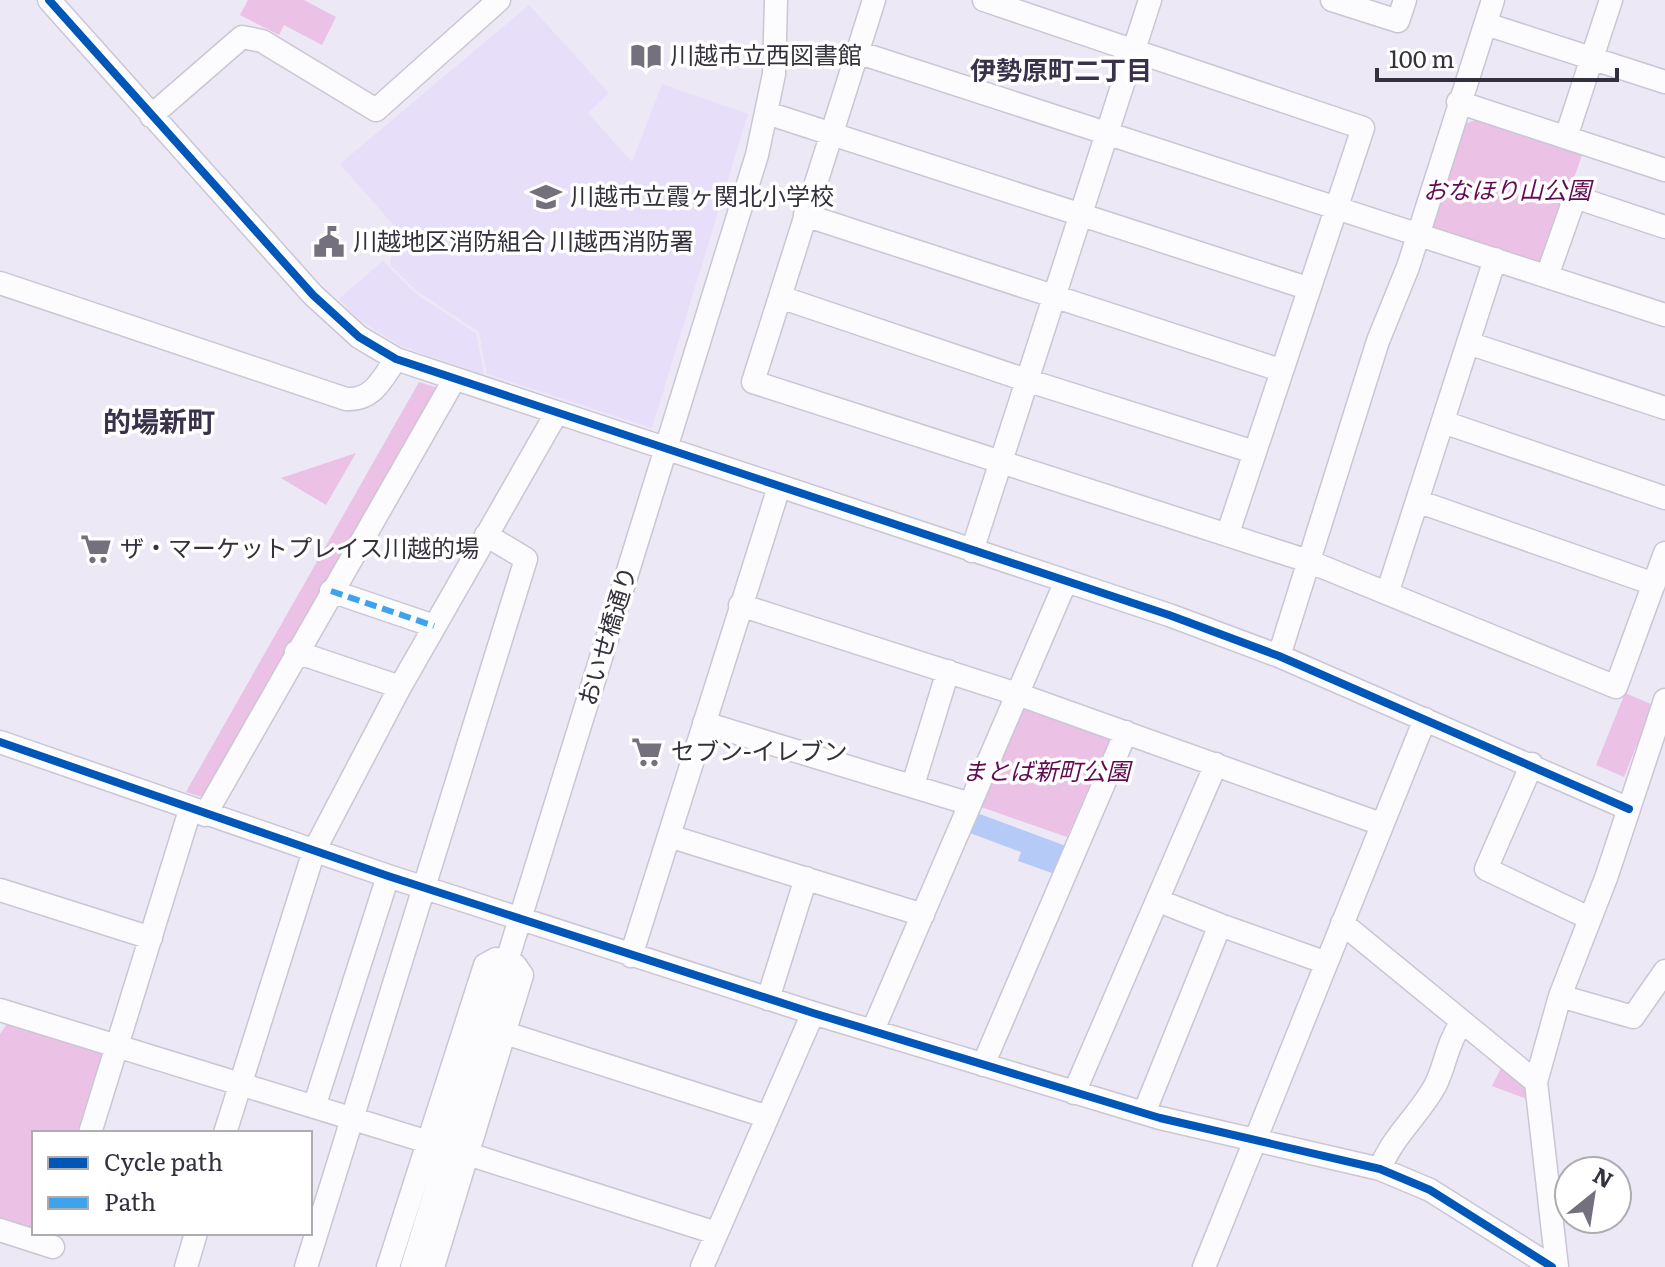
<svg xmlns="http://www.w3.org/2000/svg" width="1665" height="1267" font-family="Literata,'Noto Sans JP',serif">
<style>
.built{fill:#e7defa}
.green{fill:#ebc1e5}
.water{fill:#b5caf7}
.lines{fill:none;stroke-linecap:round;stroke-linejoin:round}
.minor-casing{stroke:#cac6d3;stroke-width:25}
.minor{stroke:#fcfcfe;stroke-width:22}
.quiet{stroke:#3ea3ec;stroke-width:6;stroke-dasharray:12 6;stroke-linecap:butt}
.cycleway-casing{stroke:#fff;stroke-width:13}
.cycleway{stroke:#0057b8;stroke-width:8}
.labels{text-anchor:middle;stroke-width:7;stroke-linejoin:round;paint-order:stroke}
.poi-label{font-size:24px;fill:#34303d;stroke:#fff;text-anchor:start}
.park-label{font-size:24px;font-style:italic;fill:#630a54;stroke:#fff}
.street-label{font-size:24px;fill:#34303d;stroke:#fff}
.neighbourhood-label{font-size:26px;font-weight:bold;fill:#3a324b;stroke:#fff}
.quarter-label{font-size:28px;font-weight:bold;fill:#3a324b;stroke:#fff}
</style>
<rect width="100%" height="100%" fill="#ece8f6"/>
<path class="built" d="M529,5L609,93L588,113L632,162L662,84L748,114L652,428L487,374L479,332L414,289L390,265L397,229L340,164Z
M383,261L416,294L476,333L484,375L399,345L357,318L339,299Z"/>
<path class="green" d="M248,0H304L336,17L322,45L284,25L279,35L240,15Z
M1475,120L1582,155L1545,263L1541,265L1436,232L1432,226L1465,124Z
M419,382L435,387L437,394L205,798L186,792Z
M356,453L326,505L281,478Z
M1625,693L1653,705L1624,777L1596,765Z
M1024,707L1111,738L1067,837L981,807Z
M9,1021L103,1050L106,1056L82,1133H34V1233H52L47,1238L0,1223V1034Z
M1503,1064L1526,1083L1529,1100L1492,1086Z"/>
<path class="water" d="M977,813L1066,846L1055,874L1018,861L1021,852L970,833Z"/>
<g class="lines">
<defs>
<path id="minor" d="M49,0L313,295L359,337L396,359L1169,615L1279,656L1629,809
M874,0L753,382L1308,561L1616,687L1665,553
M984,0L1363,128L1228,533
M1332,0L1398,21L1405,0
M1486,24L1665,82
M857,52L1665,315
M1458,102L1665,170
M767,113L1307,288
M151,116L242,37L262,41L376,110L499,0
M1566,137L1611,0
M805,215L1280,370
M1547,276L1575,197L1665,227
M0,283L346,399C373,401 382,379 396,359
M780,297L1026,380L1254,452
M1468,343L1665,408
M1443,422L1665,498
M1417,501L1654,584
M972,551L1150,0
M331,591L434,626
M1388,591L1495,259
M740,605L1023,696L1381,824
M296,652L400,687
M1279,656L1378,341L1408,267L1493,0
M704,723L967,803
M0,742L388,876L813,1013L1160,1118L1380,1169L1430,1190L1552,1267
M1532,764L1486,869L1589,918
M913,785L948,671
M205,815L454,380
M669,836L923,915
M0,890L151,938
M1342,923L1536,1082
M1220,925L1324,962
M631,956L779,487
M1560,996L1633,1017L1665,971
M768,999L806,878
M0,1010L428,1142
M873,1030L1066,581
M505,1033L765,1116
M983,1065L1126,732
M1074,1093L1216,764
M314,1107L388,876
M1144,1113L1220,925L1159,901
M90,1133L190,810
M225,1133L314,851L400,687L556,414
M468,1154L716,1233
M1380,1169C1392,1137 1419,1115 1435,1086C1446,1064 1446,1046 1461,1023
M0,1230L53,1247
M186,1267L196,1233
M306,1267L526,559L486,535
M388,1267L485,965L496,959L515,965L522,975L433,1267
M412,1267L757,155L774,74L776,0
M702,1267L813,1013
M1204,1267L1425,719
M1557,1267L1536,1082L1560,996L1606,878L1665,700"/>
</defs>
<use href="#minor" class="minor-casing"/>
<use href="#minor" class="minor"/>
<path class="quiet" d="M331,591L434,626"/>
<defs>
<path id="cycleway" d="M49,0L313,295L359,337L396,359L1169,615L1279,656L1629,809
M0,742L388,876L813,1013L1160,1118L1380,1169L1430,1190L1552,1267"/>
</defs>
<use href="#cycleway" class="cycleway-casing"/>
<use href="#cycleway" class="cycleway"/>
</g>
<defs>
<symbol id="library-bare" viewBox="-9 -9 18 18"><path d="M-6-4Q-3-5.5-.7-3.5V5Q-3 3-6 4ZM6-4Q3-5.5 .7-3.5V5Q3 3 6 4Z" fill="#74707e" stroke="#fff" stroke-width="2.5" paint-order="stroke"/></symbol>
<symbol id="school-bare" viewBox="-9 -9 18 18"><path d="M0-5L7-2L0 1L-7-2ZM-4 1L0 2.5L4 1V4Q0 6-4 4Z" fill="#74707e" stroke="#fff" stroke-width="2.5" paint-order="stroke"/></symbol>
<symbol id="civic-bare" viewBox="-9 -9 18 18"><path d="M-.6-6.5H3V-4.5H.6V-3L4-1V1h2V6H-6V1h2V-1L-.6-3ZM-1.2 2.5V6h2.4V2.5Z" fill="#74707e" stroke="#fff" stroke-width="2.5" paint-order="stroke"/></symbol>
<symbol id="supermarket-bare" viewBox="-9 -9 18 18"><path d="M-6-5.5h2.5l.6 2H6L4.5 2H-2.5L-4.4-4H-6ZM-1.5 3.2a1.3 1.3 0 1 0 .1 0ZM3 3.2a1.3 1.3 0 1 0 .1 0Z" fill="#74707e" stroke="#fff" stroke-width="2.5" paint-order="stroke"/></symbol>
</defs>
<g fill-rule="evenodd">
<use href="#library-bare" x="624" y="34" width="44" height="44"/>
<use href="#school-bare" x="524" y="175" width="44" height="44"/>
<use href="#civic-bare" x="307" y="220" width="44" height="44"/>
<use href="#supermarket-bare" x="74" y="527" width="44" height="44"/>
<use href="#supermarket-bare" x="625" y="730" width="44" height="44"/>
</g>
<g class="labels">
<g class="poi-label">
<text x="670" y="64">川越市立西図書館</text>
<text x="570" y="205">川越市立霞ヶ関北小学校</text>
<text x="353" y="250">川越地区消防組合 川越西消防署</text>
<text x="120" y="557">ザ・マーケットプレイス川越的場</text>
<text x="671" y="760">セブン-イレブン</text>
</g>
<g class="park-label">
<text x="1507" y="199">おなほり山公園</text>
<text x="1046" y="780">まとば新町公園</text>
</g>
<g class="street-label">
<text transform="translate(608 636) rotate(-73)" y="8">おいせ橋通り</text>
</g>
<g class="neighbourhood-label">
<text x="1061" y="80">伊勢原町二丁目</text>
</g>
<g class="quarter-label">
<text x="159" y="432">的場新町</text>
</g>
</g>
<rect x="32" y="1131" width="280" height="104" fill="#ffffff" stroke="#aeacb1" stroke-width="2"/>
<rect x="48" y="1157" width="40" height="12" fill="#0057b8" stroke="#aeacb1" stroke-width="2"/>
<text x="104" y="1171" font-size="24" fill="#34303d">Cycle path</text>
<rect x="48" y="1197" width="40" height="12" fill="#3ea3ec" stroke="#aeacb1" stroke-width="2"/>
<text x="104" y="1211" font-size="24" fill="#34303d">Path</text>
<g transform="translate(1593 1195) rotate(30)"><circle r="38" fill="#ffffff" stroke="#aeacb1" stroke-width="2"/>
<path d="M0-6L14 30L0 20L-14 30Z" fill="#74707e"/>
<text y="-12" font-size="22" font-weight="bold" text-anchor="middle" fill="#34303d">N</text>
</g>
<path d="M1377 68v12h240v-12" fill="none" stroke="#34303d" stroke-width="4"/>
<text x="1389" y="68" font-size="24" fill="#34303d" stroke="#ffffff" stroke-width="6" paint-order="stroke">100 m</text>
</svg>
